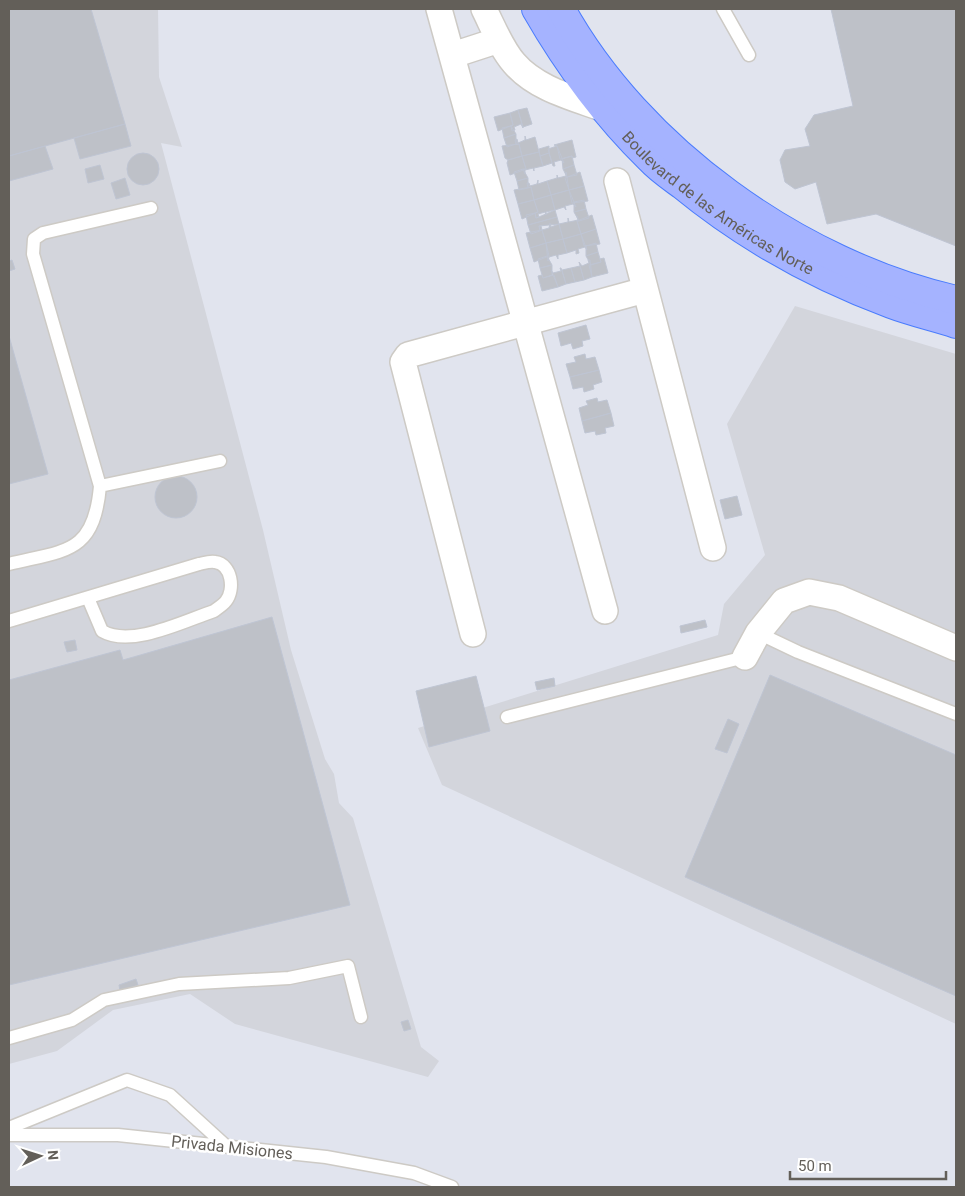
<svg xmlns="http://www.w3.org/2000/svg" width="965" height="1196" font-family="Roboto,sans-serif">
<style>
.industrial{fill:#d3d5dc}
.building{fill:#bec1c8;stroke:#bfc5d3}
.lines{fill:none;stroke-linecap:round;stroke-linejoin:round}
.lane-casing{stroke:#cdcac5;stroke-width:15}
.street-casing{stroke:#cdcac5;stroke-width:28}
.primary-casing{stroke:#4a7cfd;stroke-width:30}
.lane{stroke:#fff;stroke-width:12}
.street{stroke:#fff;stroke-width:25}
.primary{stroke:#a5b3ff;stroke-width:28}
.labels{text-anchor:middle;stroke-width:5;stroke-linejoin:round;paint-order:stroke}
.street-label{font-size:16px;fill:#635f59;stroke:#fff}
</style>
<rect width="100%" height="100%" fill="#e1e4ee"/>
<path class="industrial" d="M9,9H158L159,77L182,147L161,143L263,530L291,650L325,759L334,774L339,803L353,818L421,1047L439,1061L428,1077L235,1024L190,994L113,1010L57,1051L9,1064Z
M795,306L956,354V1024L442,785L418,728L718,635L724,604L765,555L727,424Z"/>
<path class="building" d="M9,9H91L125,124L9,156Z
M831,9H956V246L876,214L827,224L816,182L795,189L785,182L780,160L785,150L810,146L805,129L814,115L853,106Z
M527,108L532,124L523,127L518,110Z
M518,110L523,128L521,124L514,127L515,130L512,131L511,126L513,125L510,113Z
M510,113L513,125L498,131L494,117Z
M125,124L131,146L80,159L74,138Z
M511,126L516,134L504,138L502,128Z
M516,134V144L507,147L504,138Z
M525,136L526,140L535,137L539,152L522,156L519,144H516L515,140L517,139L518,143L525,140Z
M572,140L576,157L572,158V156L560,159L557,146L554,145Z
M519,144L522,156L508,160L505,158L502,146Z
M45,146L53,169L9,181V156Z
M549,146V153L540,156L539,149Z
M557,146L564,163L561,160L554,162L555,166H553L548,149Z
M539,152L543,166L534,168V171L533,168L525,170V174L523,169H526L522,156Z
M127 169a16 16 0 1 1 32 0a16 16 0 1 1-32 0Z
M549,153L552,163L543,166L540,156Z
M522,156L526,169L510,175L507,163L508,160Z
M572,156L574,165L563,169L562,159Z
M100,165L104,179L88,183L85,169Z
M574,165L577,175L567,177L563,169Z
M523,169L528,178L517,181L514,172Z
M566,172L569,190L551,195L547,181L557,178V175L558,178L566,176Z
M580,172L584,186L569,190L565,178Z
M125,178L130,195L116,199L111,183Z
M528,178V188L519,190L517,181Z
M538,180V184L547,181L551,195L534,200L531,187L528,188L527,183H529L530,186L537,184Z
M584,186L588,201L572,203L569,190Z
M531,187L534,200L518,204L514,190Z
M569,190L576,207L573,204L565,206L566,210L564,207L555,210L551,195Z
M551,195L555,210L546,212V215L545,212L538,214L539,217L536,218L535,213L538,212L534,200Z
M534,200L538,212L522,219L518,204Z
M584,200L586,209L574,212V202Z
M586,209L589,218L579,221L574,212Z
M555,210L557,217L528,225L526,215L535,213L536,218L539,217Z
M592,215L596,229L581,234L577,221Z
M577,216L579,221H577L581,234L563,239L559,224L568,222V218L569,222L578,220Z
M557,217L559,224L539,226L540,231L531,234L528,225Z
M550,223L551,227L559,224L563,239L546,243L542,230L540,231L539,226H541L542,230L549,228Z
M596,229L600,244L584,246L581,234Z
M542,230L546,243L530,248L526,233Z
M581,234L587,250L585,247L578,249L579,253L576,254V250L567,253L563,239Z
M563,239L567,253L558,255V259L556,255L549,257L548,261L546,243Z
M546,243L549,256L534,262L530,248Z
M596,243L598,252L586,256V246Z
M598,252L601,262L591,265L586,256Z
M547,256L552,265L540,268L538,259Z
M604,258L608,273L592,277L589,265L601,262L600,259Z
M12,260L15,269L9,271V261Z
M588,260H590L592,277L584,280L579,262L582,266L589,263Z
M552,265V275L543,278L540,268Z
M580,266L584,280L575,282L571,268Z
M560,268H561L566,284L558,287L551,270L553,273L561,271Z
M571,268L575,282L566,284L562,270Z
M542,275L543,278L554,275L558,287L542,291L538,276Z
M586,325L590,339L582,341L583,346L573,349L571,343L561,346L558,333Z
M9,336L48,474L9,484Z
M585,354L586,359L595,357L599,370L570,377L566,364L576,362L574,357Z
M599,370L602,382L593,385L594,389L584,392L583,387L573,389L570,377Z
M597,398L598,402L607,400L611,413L582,421L579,408L588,405L586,401Z
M611,413L614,426L605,428L606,433L596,435L595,431L585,433L582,421Z
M155 497a21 21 0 1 1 42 0a21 21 0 1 1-42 0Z
M737,496L742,515L725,519L720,500Z
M272,617L350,905L9,985V680L120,650L123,660Z
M705,620L707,627L681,633L680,626Z
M75,640L77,650L67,652L64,642Z
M770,675L956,755V996L685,877Z
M476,676L490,731L429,747L416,691Z
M554,678L555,686L537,690L535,682Z
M728,719L739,724L727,753L715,749Z
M136,979L138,985L120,991L119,985Z
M408,1020L411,1029L404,1031L401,1022Z"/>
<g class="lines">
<defs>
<path id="lane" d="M723,9L749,55
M100,486L33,254L34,239L43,233L151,208
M9,564C66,550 94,554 100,486L220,461
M9,621L199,564C204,563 210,561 215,562C232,564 235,590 226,601C223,605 218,608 214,611C184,621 131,648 102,631L88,598
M758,633L798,652L956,714
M507,717L745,657
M9,1038L72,1020L104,1000L179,984L289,978L348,966L361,1017
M9,1128L127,1080L170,1095L226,1146
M9,1135H118L326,1157L414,1173L452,1187"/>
<path id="street" d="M439,9L605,611
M484,9C493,27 501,48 514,63C536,89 574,98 604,109
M453,55L499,40
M617,181L713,548
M473,634L403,362L408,355L645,290
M745,657L758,633L784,601L809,592L839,598L956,648"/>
<g id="primary">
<path id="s1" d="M536,9C567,63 605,115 650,159C659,169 671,177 682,185C744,236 816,276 891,304C912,312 935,317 956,324"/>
<path d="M561,9C639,150 799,264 956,300"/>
</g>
</defs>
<use href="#lane" class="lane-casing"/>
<use href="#street" class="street-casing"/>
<use href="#primary" class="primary-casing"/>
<use href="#lane" class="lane"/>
<use href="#street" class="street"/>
<use href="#primary" class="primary"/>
</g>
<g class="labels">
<g class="street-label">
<text dy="6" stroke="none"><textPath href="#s1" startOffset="270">Boulevard de las Américas Norte</textPath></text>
<text transform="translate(232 1147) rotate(6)" y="6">Privada Misiones</text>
</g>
</g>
<rect width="965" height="1196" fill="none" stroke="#635f59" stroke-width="20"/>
<g transform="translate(40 1156) rotate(86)" stroke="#ffffff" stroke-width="4" paint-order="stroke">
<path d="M0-4L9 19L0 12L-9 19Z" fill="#635f59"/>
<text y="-8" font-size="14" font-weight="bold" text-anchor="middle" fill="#635f59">N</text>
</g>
<path d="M790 1171v8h156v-8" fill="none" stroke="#635f59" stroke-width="2.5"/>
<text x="798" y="1171" font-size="15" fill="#635f59" stroke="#ffffff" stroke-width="4" paint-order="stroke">50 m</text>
</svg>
